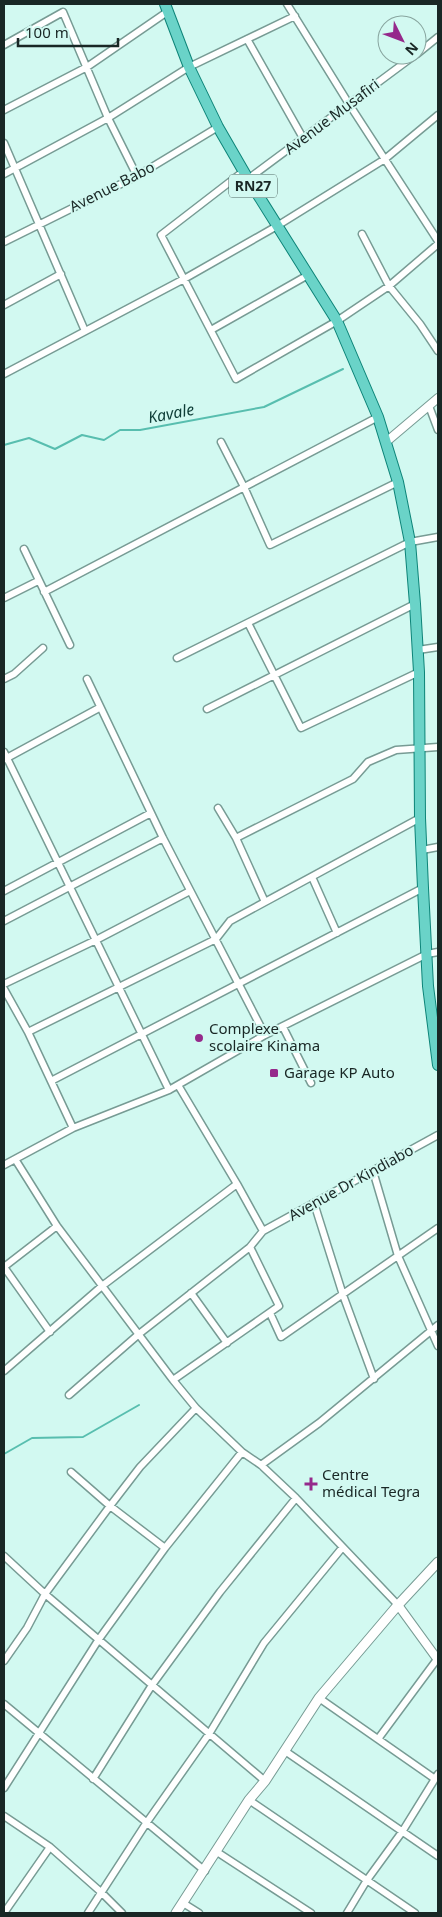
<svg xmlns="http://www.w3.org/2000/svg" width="442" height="1917" font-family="'Noto Sans',sans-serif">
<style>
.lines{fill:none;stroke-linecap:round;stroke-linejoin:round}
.stream{stroke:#58beaf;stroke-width:2}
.minor-casing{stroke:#779b94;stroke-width:9}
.tertiary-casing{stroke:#779b94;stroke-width:10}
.secondary-casing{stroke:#779b94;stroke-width:11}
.primary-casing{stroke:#0d8478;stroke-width:12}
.minor{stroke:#fff;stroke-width:6}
.tertiary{stroke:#fff;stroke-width:8}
.secondary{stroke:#fff;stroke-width:9}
.primary{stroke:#6ad3c8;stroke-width:10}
.poi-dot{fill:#95298b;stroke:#d2f9f1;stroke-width:2}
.labels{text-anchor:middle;stroke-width:4;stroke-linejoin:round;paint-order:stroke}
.shield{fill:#d2f9f1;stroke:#506662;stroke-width:1}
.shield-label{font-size:14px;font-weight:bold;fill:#192725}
.street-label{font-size:15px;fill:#192725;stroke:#d2f9f1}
.poi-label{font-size:15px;fill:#192725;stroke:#d2f9f1;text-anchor:start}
.water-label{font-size:16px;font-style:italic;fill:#0e3d37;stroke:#d2f9f1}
</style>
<rect width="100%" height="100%" fill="#d2f9f1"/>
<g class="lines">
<path class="stream" d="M4,445L29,438L55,449L82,435L104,440L120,430H140L264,407L343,369
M4,1454L32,1438L83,1437L139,1405"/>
<defs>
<path id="minor" d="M287,4L349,104L438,241
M247,39L303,138
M4,45L63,12L108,118L137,176
M417,54L438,37
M4,110L87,67L167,12
M4,143L85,331
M244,171L161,235L236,379L337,321L389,286L438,244
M4,174L108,118L189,67L295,16
M248,179L415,55
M362,234L389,286L420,324L438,351
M4,242L137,176L218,127
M4,305L61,274
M211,330L308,275
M4,374L184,279L277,226L385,159L438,115
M429,406L438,430
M221,442L244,487L270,545L398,482
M24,549L70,645
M44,592L378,417
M4,598L38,581
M248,623L301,728L419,672
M418,650L438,647
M177,658L410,542L438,537
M4,679L14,674L43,648
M87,679L163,838L265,1035
M207,709L415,604
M4,752L169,1090
M5,759L99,708
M218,808L236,838L265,902
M236,838L353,779L368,762L396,750L438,747
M422,850L438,847
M312,877L337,933
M4,891L151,813
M4,921L163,838
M4,984L96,940L190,891
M4,989L28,1032L73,1128
M283,1027L311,1083
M28,1032L216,939L230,921L420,818
M51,1081L423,888
M178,1085L237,1184L263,1231
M15,1159L57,1226L173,1380L196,1408L242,1452L261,1465L296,1498L398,1605
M4,1165L73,1128L169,1090L265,1035L427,954L438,952
M373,1171L398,1256L438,1346
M314,1203L343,1295L374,1379
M4,1267L50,1332
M4,1267L57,1226
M191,1293L227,1343
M270,1313L281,1337L438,1228
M4,1371L102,1286L237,1184
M173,1380L279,1306L250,1247
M69,1395L139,1334L250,1247L263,1231L438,1135
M261,1465L319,1423L438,1325
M71,1472L110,1506L165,1548
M4,1556L45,1594L265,1781
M4,1661L27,1628L45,1594L110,1506L140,1467L196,1408
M319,1698L435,1779
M4,1704L205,1871
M378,1739L438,1658
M285,1751L438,1856
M93,1779L152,1685L220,1592L296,1498
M4,1788L99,1639L165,1548L242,1452
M249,1800L415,1913
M4,1816L50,1847L102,1893L122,1913
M217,1852L311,1913
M183,1903L199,1913
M4,1913L50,1847
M88,1913L147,1822L209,1734L264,1643L342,1548
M347,1913L367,1880L402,1832L438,1774"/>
<path id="tertiary" d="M386,442L438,398
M398,1605L438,1660"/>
<path id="secondary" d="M176,1913L249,1800L265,1781L319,1698L398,1605L438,1562"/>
<path id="primary" d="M165,4L189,67L218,127L248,179L337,321L378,417L398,482L410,542L415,604L419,672L420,818L423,888L428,986L438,1065"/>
</defs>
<use href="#minor" class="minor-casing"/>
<use href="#tertiary" class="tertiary-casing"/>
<use href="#secondary" class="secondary-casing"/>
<use href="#primary" class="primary-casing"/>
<use href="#minor" class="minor"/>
<use href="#tertiary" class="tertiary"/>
<use href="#secondary" class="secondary"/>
<use href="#primary" class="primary"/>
</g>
<g class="poi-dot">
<circle cx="199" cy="1038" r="5"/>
<rect x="269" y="1068" width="10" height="10" rx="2.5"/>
<path d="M308.5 1476.5h5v5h5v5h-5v5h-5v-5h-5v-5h5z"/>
</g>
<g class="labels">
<rect class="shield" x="229" y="174.5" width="48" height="23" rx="4"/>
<g class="shield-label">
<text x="253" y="191">RN27</text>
</g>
<g class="street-label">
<text transform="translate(332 117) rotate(-37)" y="5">Avenue Musafiri</text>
<text transform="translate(112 187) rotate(-27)" y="5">Avenue Babo</text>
<text transform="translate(351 1183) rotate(-29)" y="5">Avenue Dr Kindiabo</text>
</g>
<g class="poi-label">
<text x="209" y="1034">Complexe<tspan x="209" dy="17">scolaire Kinama</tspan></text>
<text x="284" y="1078">Garage KP Auto</text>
<text x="322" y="1480">Centre<tspan x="322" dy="17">médical Tegra</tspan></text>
</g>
<g class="water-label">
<text transform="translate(171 413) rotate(-11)" y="6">Kavale</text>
</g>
</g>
<rect width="442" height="1917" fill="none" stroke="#192725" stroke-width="10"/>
<g transform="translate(402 40) rotate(132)"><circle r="24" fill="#d2f9f1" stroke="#88a59f"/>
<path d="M0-4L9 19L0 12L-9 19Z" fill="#95298b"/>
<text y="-8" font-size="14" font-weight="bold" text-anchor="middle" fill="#192725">N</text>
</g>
<path d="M18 38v8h100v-8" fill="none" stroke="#192725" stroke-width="2.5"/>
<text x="25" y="38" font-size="15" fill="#192725" stroke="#d2f9f1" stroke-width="4" paint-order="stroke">100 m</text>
</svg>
